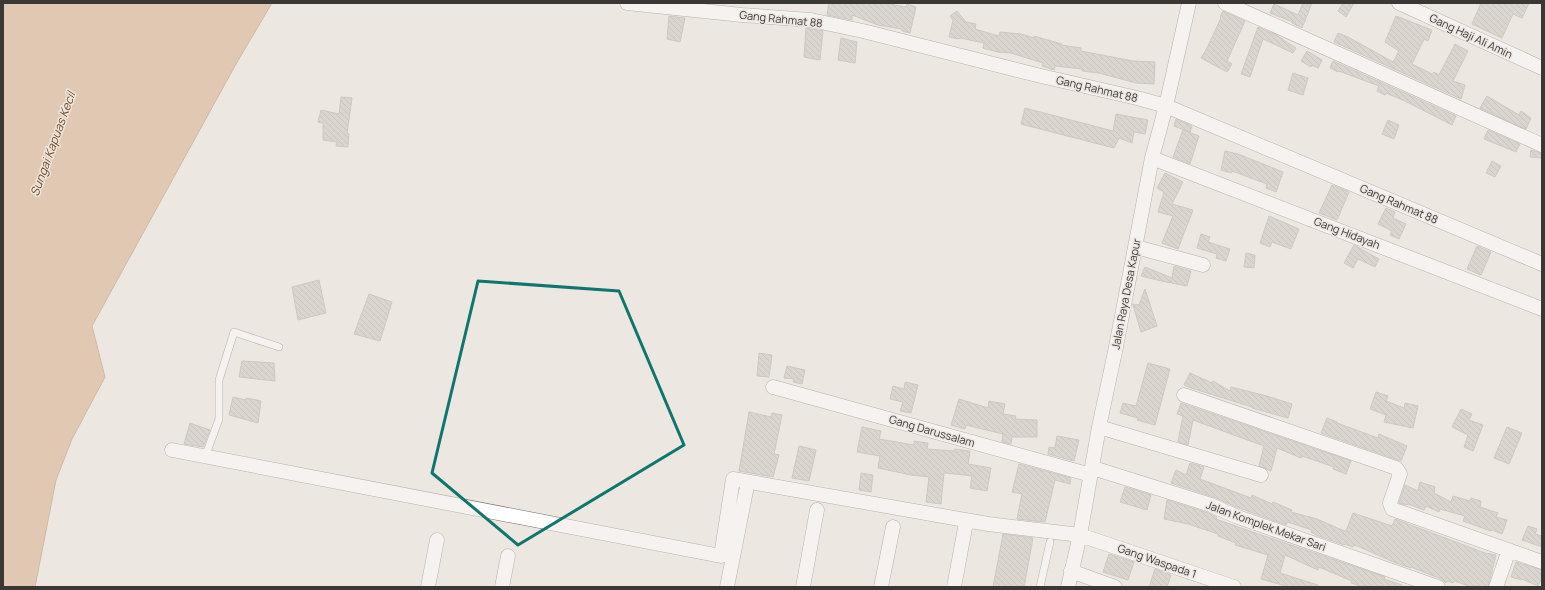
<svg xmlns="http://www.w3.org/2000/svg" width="1545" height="590" font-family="Manrope,sans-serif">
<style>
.water{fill:#d2a378;stroke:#a48364}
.building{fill:url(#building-back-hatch);stroke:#a8a29e}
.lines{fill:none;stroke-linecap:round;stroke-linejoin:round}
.service-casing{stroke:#75706c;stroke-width:8}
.minor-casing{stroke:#75706c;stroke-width:15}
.service{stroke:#fff;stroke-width:7}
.minor{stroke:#fff;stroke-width:14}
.marked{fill:none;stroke:#0f766e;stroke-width:3;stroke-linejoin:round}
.labels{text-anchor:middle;stroke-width:3;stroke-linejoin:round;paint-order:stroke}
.street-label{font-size:11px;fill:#3a3735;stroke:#ede7e2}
.water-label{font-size:12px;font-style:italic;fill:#794b1b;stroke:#ede7e2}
</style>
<defs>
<pattern id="building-back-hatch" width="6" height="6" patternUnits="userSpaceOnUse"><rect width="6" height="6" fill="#c5bfbb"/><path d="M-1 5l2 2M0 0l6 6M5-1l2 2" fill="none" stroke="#a19c99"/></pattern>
</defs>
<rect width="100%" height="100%" fill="#ede7e2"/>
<path class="water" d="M3,3H272L236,64L92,326L105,377L72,439L56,480L35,587H3Z"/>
<path class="building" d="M829,3H884L906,7L907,4L916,7L910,33L902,31V29L878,25L852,15V20L827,15Z
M1303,3H1312L1302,28L1292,23L1293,22L1270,13L1274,4L1298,15Z
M1343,3H1354L1346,17L1338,11Z
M1481,3H1529L1522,18L1513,14L1502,38L1472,24Z
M957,11L966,22L976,24L975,29L999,36L1000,32L1021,34L1034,38V36L1062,44L1061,45L1081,48V51L1133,61L1155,62L1154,84L1136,83L1099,73L1082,71V69L1055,66L1054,70L1042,66L1043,63L1011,53L998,52L983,48L984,43L960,38L959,39L949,37L953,20L950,16Z
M1223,11L1245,21L1227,61L1232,64L1227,72L1201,58L1206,50L1221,18L1220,17Z
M669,16L685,18L680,42L667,39Z
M1396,16L1432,30L1428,41L1424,39L1412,64L1432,74L1434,72L1439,75L1455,44L1468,51L1453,81L1465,85L1461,99L1334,42L1338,33L1348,37L1393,62L1399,51L1385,42Z
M1258,27L1276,35L1296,48L1293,53L1263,39L1250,77L1241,74Z
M806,28L823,31L820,60L804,57Z
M841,38L857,42L855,63L838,60Z
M1307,51L1322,60L1318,68L1312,65L1311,67L1301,61Z
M1333,61L1456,116L1452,125L1405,101L1386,93L1385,95L1377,91L1379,86L1339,71L1338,72L1330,68Z
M1293,73L1308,78L1303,95L1288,90Z
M1487,96L1519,115L1521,111L1531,118L1526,129L1480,108Z
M341,97L352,98L347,133L349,134L348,147L336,146L337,142L323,140V123L318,122L321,110L339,114Z
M1025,108L1113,131L1116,114L1148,120L1145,134L1134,132L1132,143L1119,138L1114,148L1021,124Z
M1176,119L1192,126L1190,132L1174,126Z
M1388,120L1399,125L1394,139L1382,134Z
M1183,130L1199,136L1190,164L1173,157Z
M1488,130L1520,144L1516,152L1484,139Z
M1531,150L1542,153V158L1530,157Z
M1225,151L1238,154L1283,172L1276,192L1266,188L1267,184L1232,171L1231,173L1221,170Z
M1492,161L1501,166L1495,177L1486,173Z
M1165,173L1183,182L1172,204L1193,210L1178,249L1162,243L1173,216L1158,212L1164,192L1157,188Z
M1332,185L1349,192L1337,220L1319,213Z
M1386,208L1395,212L1393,218L1406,224L1399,239L1390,235L1392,231L1378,224Z
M1269,216L1299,229L1291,249L1272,242L1270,247L1260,243Z
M1201,234L1210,237L1208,242L1230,249L1226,261L1216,258L1217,254L1197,248Z
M1354,245L1379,259L1375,267L1358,259L1353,268L1344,263Z
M1477,246L1491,252L1481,275L1467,269Z
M1246,253L1255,255L1254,268L1244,267Z
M1174,266L1191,271L1187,286L1171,283V280L1170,283L1141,276L1145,267L1172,278Z
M319,280L326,313L298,320L292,287Z
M1145,289L1157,326L1141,332L1133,305V304L1139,305Z
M369,294L392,302L380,341L354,334Z
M759,353L772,355L769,377L757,376Z
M242,361L274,363L275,381L239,377Z
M1148,363L1170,369L1155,425L1137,420L1138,418L1120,413L1123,403L1136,406Z
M787,366L805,370L802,384L793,382L794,379L784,378Z
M1190,373L1212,383L1213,381L1230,391L1231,387L1267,396L1292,404L1288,418L1252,408V407L1191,388L1184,385Z
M905,382L918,385L911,413L900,411L903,402L890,399L893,386L904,389Z
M1376,392L1388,396L1386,401L1404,408L1405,403L1418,406L1413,428L1384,422L1386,415L1370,409Z
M233,397L246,400V398L261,401L258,423L229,415Z
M959,399L988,408L989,401L1005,404L1003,414L1016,416L1015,419L1037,420V437H1012L1011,444L1002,442L1003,434L966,425L965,429L951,425Z
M1181,403L1351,461L1346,474L1333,469L1334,467L1302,456L1301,458L1277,448L1271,471L1259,466L1264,446L1193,420L1188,445L1179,442L1178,441L1183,416L1177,414Z
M1461,409L1472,414L1469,420L1483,425L1473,451L1464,447L1468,435L1452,427Z
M749,412L771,417L772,413L782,415L774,454L779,455L773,477L739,471Z
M1327,418L1337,422V423L1378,438L1379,434L1407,446L1401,461L1321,433Z
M190,423L210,430L203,447L184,444Z
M862,427L881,431L879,439L914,445V441L928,443L927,449L954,451L955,449L970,451L968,464L991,468L987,491L970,488L972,476L946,473H944L941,504L926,502L929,477L911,475L878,468L880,456L857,452Z
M1507,427L1522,433L1509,464L1494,458Z
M1057,436L1079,440L1074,461L1048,454L1049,447L1055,448Z
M799,446L816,450L809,481L792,478Z
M1190,463L1204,467L1200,479L1251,498L1252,495L1272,504L1273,502L1292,510L1291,512L1317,519L1342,530L1346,531L1353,513L1392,526L1395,519L1485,553L1496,555L1488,587H1472L1454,581L1453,583L1447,581L1446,583L1441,579L1411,567V568L1396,563L1355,545L1353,547L1345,544L1344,545L1316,535L1311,532L1312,530L1287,522L1286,525L1234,506L1214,497L1171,483L1176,470L1186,475Z
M1019,464L1071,478L1070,484L1055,480L1045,522L1017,519L1022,494L1012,492Z
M861,473L873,475L871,492L859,490Z
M1420,482L1435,487L1434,493L1451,502L1453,496L1470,501L1471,498L1481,501L1480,507L1498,513L1496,517L1507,520L1502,534L1492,530L1491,531L1463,521L1465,516L1440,509L1439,512L1426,506L1424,510L1408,504L1407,505L1399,503L1405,485L1418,491Z
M1125,487L1151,495L1147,510L1120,502Z
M1167,500L1208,513L1217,517L1216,519L1241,528L1385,577L1384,579L1402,585L1401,587H1363L1351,583L1352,581L1319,567L1318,570L1285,555L1280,573L1318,585V587H1289L1261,579L1268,555L1235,545L1236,543L1218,536V534L1188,524L1164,519Z
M1528,526L1537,529L1535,534L1542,536V547L1522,540Z
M1003,534L1033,538L1024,587H993Z
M1109,554L1134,562L1128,580L1103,572Z
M1516,562L1542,570V578L1538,586L1522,579V580L1511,577Z
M1155,569L1171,575L1167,587H1149Z"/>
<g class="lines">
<defs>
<path id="service" d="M205,457L219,419V380L234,332L279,347
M1040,587L1050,542"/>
<path id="minor" d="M627,3L742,15L811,20L863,31L1041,76L1137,98L1166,106L1542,264
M1225,3L1542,145
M1399,3L1542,68
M1152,158L1542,309
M1136,247L1203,265
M773,387L1091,475
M1184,395L1396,468L1400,474L1390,503L1392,509L1542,562
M1099,427L1261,475
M172,450L721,556L733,479L988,524L1080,535L1234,587
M1093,468L1211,505L1238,517L1438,587
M1071,571L1115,587
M428,587L437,540
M502,587L508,556
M727,587L746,491
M803,587L817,510
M881,587L893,527
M954,587L965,528
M1068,587L1080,535L1099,427L1116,347L1152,158L1166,106L1189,3
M1496,587L1509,550"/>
</defs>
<use href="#service" class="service-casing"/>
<use href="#minor" class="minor-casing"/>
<use href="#service" class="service"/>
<use href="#minor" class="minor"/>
</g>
<path d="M0 0H1545V590H0ZM478,281L619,291L684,445L518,545L432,473Z" fill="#ede7e2" fill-opacity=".55" fill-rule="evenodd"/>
<path class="marked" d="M478,281L619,291L684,445L518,545L432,473Z"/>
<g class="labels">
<g class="street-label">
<text transform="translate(781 19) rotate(6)" y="4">Gang Rahmat 88</text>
<text transform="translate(1471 36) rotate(25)" y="4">Gang Haji Ali Amin</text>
<text transform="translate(1097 89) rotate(13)" y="4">Gang Rahmat 88</text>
<text transform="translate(1399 204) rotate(23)" y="4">Gang Rahmat 88</text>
<text transform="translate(1347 233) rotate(21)" y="4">Gang Hidayah</text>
<text transform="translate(1126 294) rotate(-79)" y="4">Jalan Raya Desa Kapur</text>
<text transform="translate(932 431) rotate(16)" y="4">Gang Darussalam</text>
<text transform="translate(1266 526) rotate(20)" y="4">Jalan Komplek Mekar Sari</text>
<text transform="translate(1157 561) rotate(19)" y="4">Gang Waspada 1</text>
</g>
<g class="water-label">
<text transform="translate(53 144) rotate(-70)" y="4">Sungai Kapuas Kecil</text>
</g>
</g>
<rect width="1545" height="590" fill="none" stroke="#3a3735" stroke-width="8"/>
</svg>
